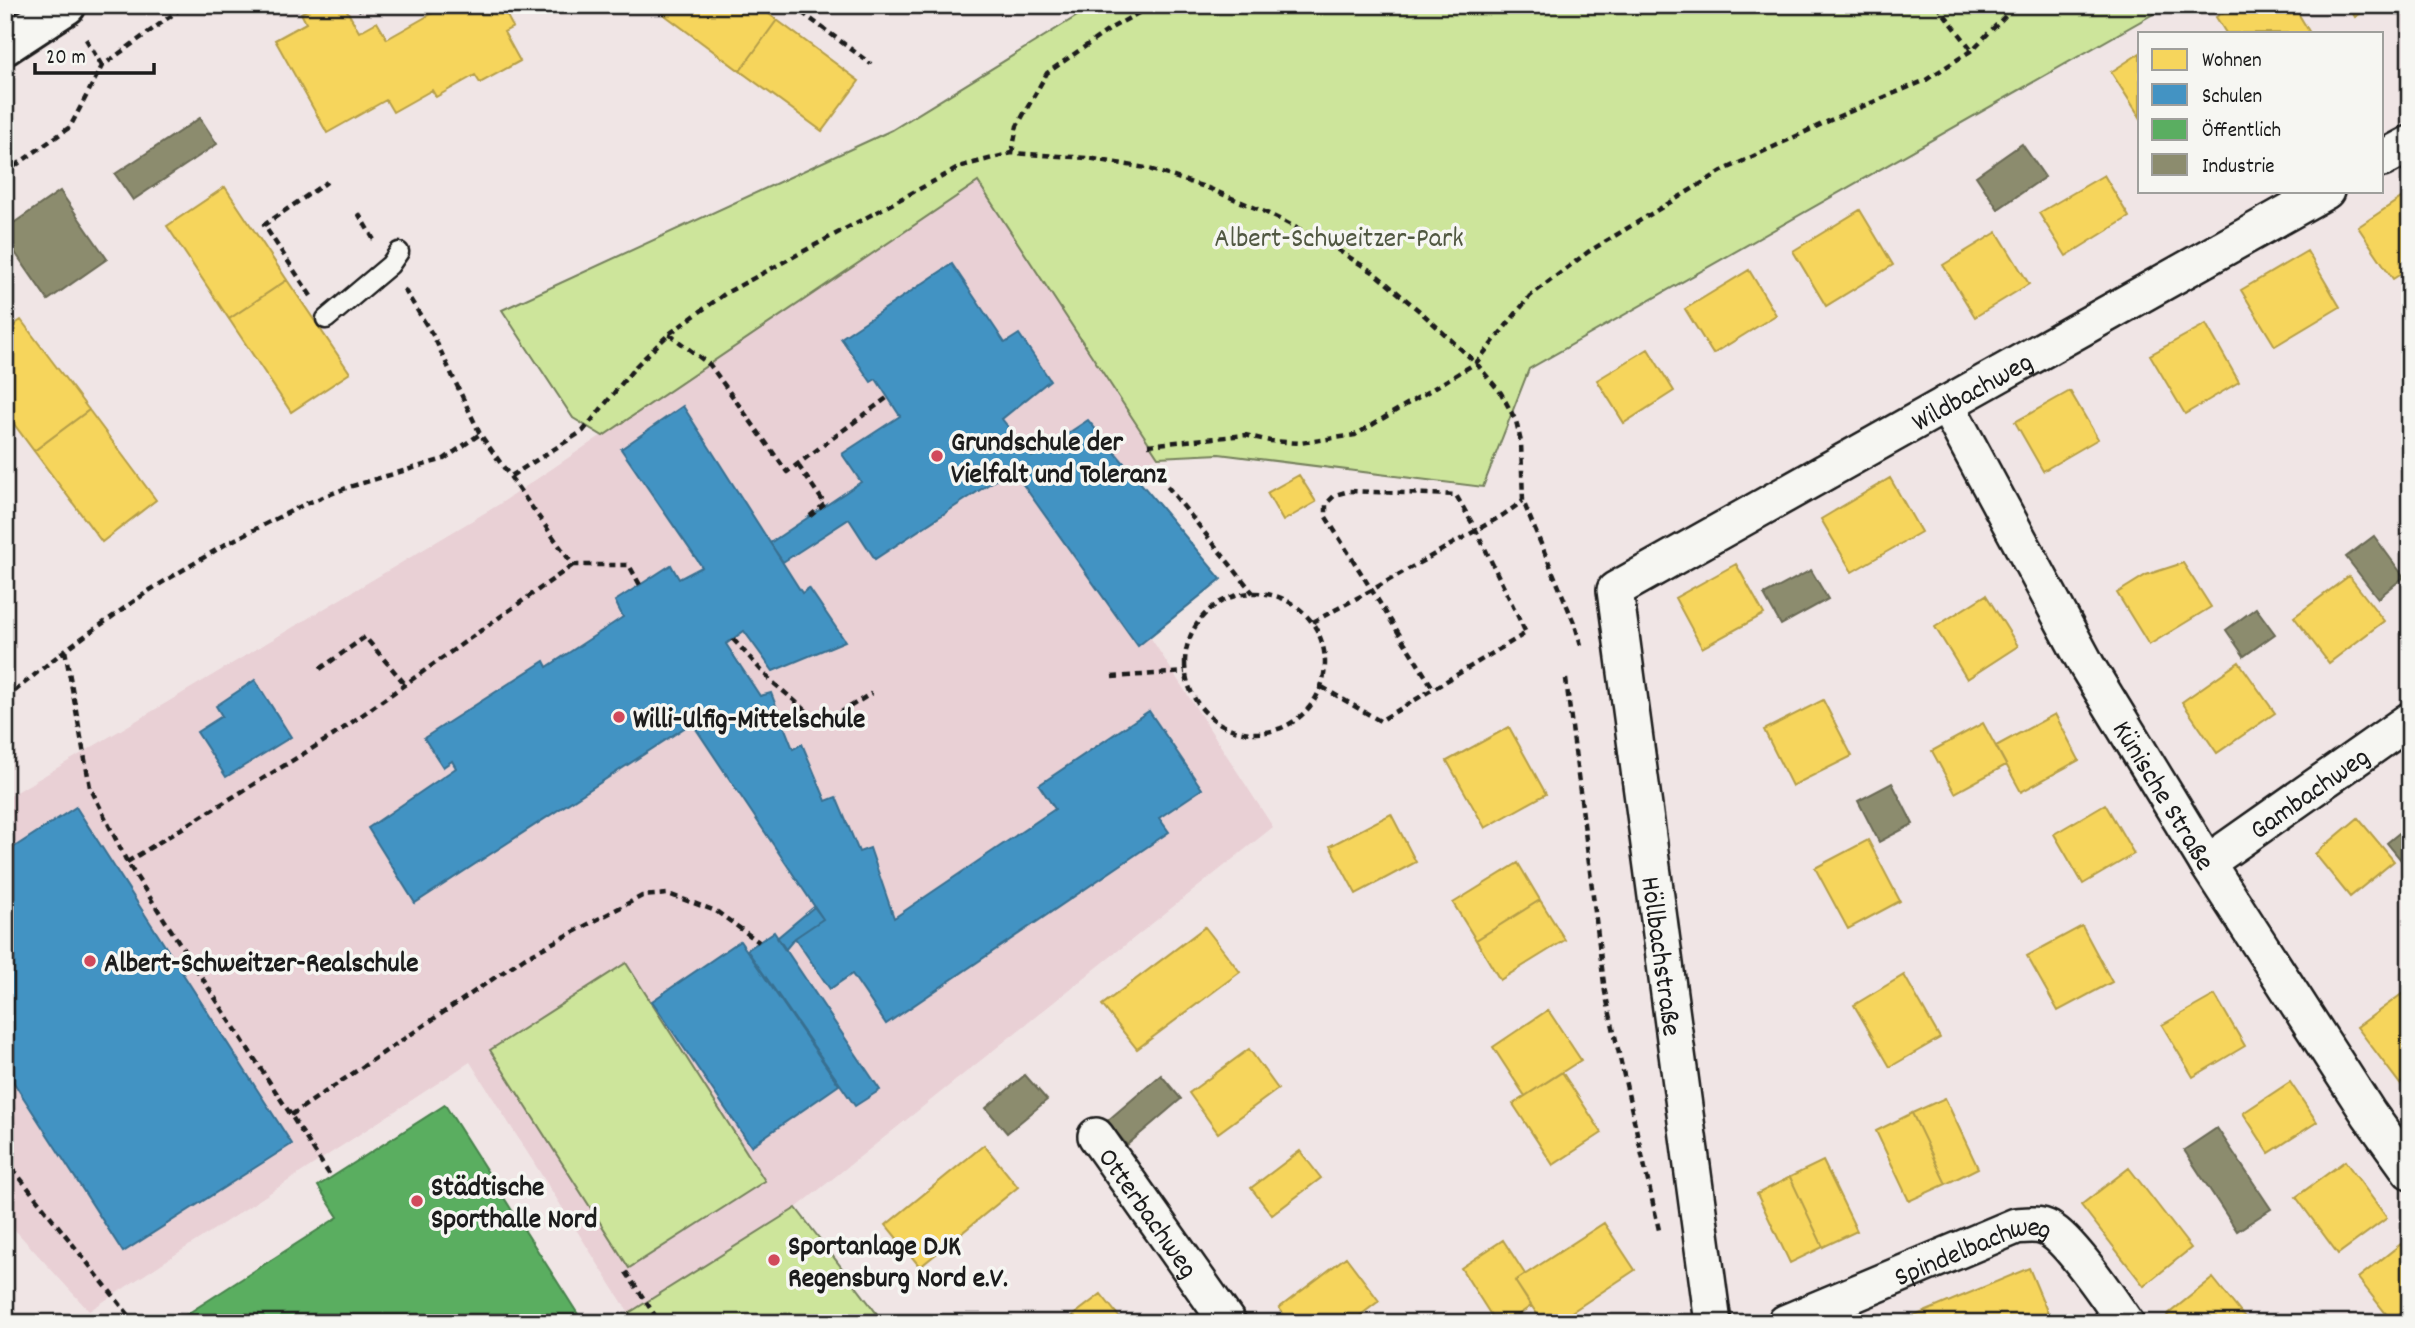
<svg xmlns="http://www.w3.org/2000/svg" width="2415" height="1328" font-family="Dekko,sans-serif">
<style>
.built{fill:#e9d0d5}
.green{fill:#cde59b;stroke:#74805c;stroke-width:2}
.homes{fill:#f6d55c;stroke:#b59e49;stroke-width:2}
.schools{fill:#4393c3;stroke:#376f91;stroke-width:2}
.public{fill:#5aae61;stroke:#47824c;stroke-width:2}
.industry{fill:#8c8c6e;stroke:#6a6a55;stroke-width:2}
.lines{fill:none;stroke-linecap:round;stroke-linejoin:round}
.service-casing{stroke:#1c1c1c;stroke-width:23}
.minor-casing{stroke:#1c1c1c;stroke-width:40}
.tertiary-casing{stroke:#1c1c1c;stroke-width:44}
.path{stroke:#1c1c1c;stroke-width:4.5;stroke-dasharray:7 5;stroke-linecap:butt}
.service{stroke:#f6f6f2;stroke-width:18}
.minor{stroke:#f6f6f2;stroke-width:35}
.tertiary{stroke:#f6f6f2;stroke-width:38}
.poi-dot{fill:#d1495b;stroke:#f6f6f2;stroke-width:2.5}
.labels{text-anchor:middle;stroke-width:7;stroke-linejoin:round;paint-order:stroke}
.park-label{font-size:28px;fill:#515842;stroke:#f6f6f2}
.street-label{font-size:28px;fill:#1c1c1c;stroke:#f6f6f2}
.poi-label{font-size:28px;font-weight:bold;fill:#1c1c1c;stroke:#f6f6f2;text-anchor:start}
</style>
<rect width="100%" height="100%" fill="#f0e5e5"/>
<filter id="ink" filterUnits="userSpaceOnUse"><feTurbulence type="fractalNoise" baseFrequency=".0143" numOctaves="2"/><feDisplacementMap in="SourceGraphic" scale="14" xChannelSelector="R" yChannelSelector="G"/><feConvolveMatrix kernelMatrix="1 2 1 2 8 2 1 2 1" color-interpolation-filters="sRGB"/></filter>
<g filter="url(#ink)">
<path class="built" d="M978,182L1158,457L1061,499L1273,827L796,1208L629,1313L470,1062L89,1311L5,1219V799L498,505Z"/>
<path class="green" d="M1095,5H2169L1529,369L1483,487L1219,454L1158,457L978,182L603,436L573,418L502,310L892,130Z
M626,963L765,1181L629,1268L490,1050Z
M796,1208L884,1323H636L629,1313Z"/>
<path class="homes" d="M316,5H344L359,32L377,22L387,39L447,5H501L513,27L504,32L520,61L480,83L475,75L436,97L432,90L393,112L386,100L327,133L275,40L306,23L301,13Z
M661,5H757L777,20L740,71L658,10Z
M2235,5H2293L2310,33H2226L2216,17Z
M2348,5H2373L2355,17Z
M777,20L859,81L822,131L740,71Z
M2140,53V117L2111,72Z
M2104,175L2129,217L2066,256L2039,213Z
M225,187L287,280L229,319L167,226Z
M2410,192V268L2393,279L2358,227Z
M1860,210L1893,265L1826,306L1793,251Z
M1997,232L2029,284L1975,317L1943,265Z
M2307,251L2340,307L2275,346L2241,290Z
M1749,270L1776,315L1713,354L1685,309Z
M287,280L350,373L291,412L229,319Z
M21,320L89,410L34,451L5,412V331Z
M2206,324L2239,382L2185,414L2150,355Z
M1648,349L1674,391L1624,423L1597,380Z
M2070,391L2098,439L2043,471L2015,422Z
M89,410L156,500L102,542L34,451Z
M1299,475L1316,502L1283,521L1267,493Z
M1890,478L1921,532L1852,572L1821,519Z
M2183,563L2211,607L2149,645L2117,593L2146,575Z
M1736,564L1764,614L1702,648L1675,598Z
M2349,576L2384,621L2329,663L2294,617Z
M1986,595L2018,646L1967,679L1935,627Z
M2239,662L2275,713L2217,753L2182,702Z
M1823,700L1852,756L1792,786L1764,730Z
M2055,714L2079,760L2021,792L1996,746Z
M1983,723L2006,765L1955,793L1932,751Z
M1509,727L1546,794L1485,828L1447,761Z
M2105,804L2134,854L2083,884L2054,834Z
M1391,814L1416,862L1356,894L1330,846Z
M2358,818L2394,861L2350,897L2315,854Z
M1868,840L1900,901L1848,929L1815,868Z
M1518,863L1540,900L1476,940L1453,903Z
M1540,900L1565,940L1500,980L1476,940Z
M2082,926L2112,982L2058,1011L2027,956Z
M1205,927L1240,972L1137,1049L1102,1005Z
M1904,975L1940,1038L1890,1067L1854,1005Z
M2410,988V1076L2400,1084L2357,1027Z
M2215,995L2245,1046L2193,1077L2162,1025Z
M1548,1010L1581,1060L1525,1096L1493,1047Z
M1249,1049L1278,1089L1218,1133L1189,1093Z
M1562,1072L1602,1133L1553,1165L1513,1104Z
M2290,1082L2317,1122L2269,1153L2243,1113Z
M1945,1098L1978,1168L1946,1184L1912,1113Z
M1912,1113L1946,1184L1909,1201L1876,1131Z
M984,1145L1018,1187L920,1267L886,1225Z
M1300,1151L1321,1178L1272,1215L1251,1188Z
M1823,1161L1857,1231L1823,1247L1790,1177Z
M2345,1161L2387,1218L2338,1254L2296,1197Z
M2129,1168L2191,1248L2144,1286L2081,1205Z
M1790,1177L1823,1247L1790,1263L1757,1194Z
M1604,1223L1635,1270L1555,1323H1543L1515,1281Z
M1503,1240L1525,1274L1515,1281L1531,1306L1506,1323H1496L1461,1268Z
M2401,1244L2410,1255V1305L2391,1320L2358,1278Z
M1346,1257L1379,1301L1350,1323H1290L1279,1308Z
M2029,1268L2052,1323H1915L1912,1317Z
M2213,1278L2249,1323H2173L2167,1315Z
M1101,1294L1124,1323H1063Z"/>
<path class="schools" d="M952,264L1005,343L1019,334L1050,380L1002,419L1032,457L1088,420L1221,579L1138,646L1012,469L875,559L849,519L783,562L770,543L861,482L842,454L900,416L876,379L871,382L841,338Z
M683,406L802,593L809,588L845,641L773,671L744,631L726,644L760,696L771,693L793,749L802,744L826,801L836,797L859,852L870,848L894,918L1055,809L1039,785L1149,711L1202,789L1159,818L1169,832L886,1024L852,974L830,989L795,938L823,919L692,723L415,903L368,828L456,768L452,761L443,767L424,738L544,661L547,667L623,617L615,601L671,565L679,579L702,567L621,449Z
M255,680L291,737L226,777L197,732L222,716L216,706Z
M76,807L292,1144L123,1252L5,1069V853Z
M814,907L823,919L795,938L785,950L777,938Z
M774,932L880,1090L855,1106L747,950Z
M740,941L839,1085L751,1146L652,1001Z"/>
<path class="public" d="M445,1105L581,1319L576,1323H188L184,1316L338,1217L318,1186Z"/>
<path class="industry" d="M200,118L217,144L133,200L115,174Z
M2022,144L2045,177L1998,209L1976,176Z
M60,191L107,259L48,300L5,238V229Z
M2374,536L2404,577L2378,598L2346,557Z
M1811,570L1828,599L1781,625L1764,595Z
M2256,608L2275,634L2244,656L2226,630Z
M1892,783L1913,824L1879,842L1858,801Z
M2410,824V871L2387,843Z
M1025,1075L1047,1100L1007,1133L986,1108Z
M1161,1075L1181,1099L1127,1145L1107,1121Z
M2217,1128L2271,1209L2237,1231L2184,1150Z"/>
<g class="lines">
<defs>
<path id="service" d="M326,319L390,265L399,252"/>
<g id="minor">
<path d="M2382,159L2410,144"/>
<path id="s1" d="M1946,404L2087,666L2207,863L2369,1114L2410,1171"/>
<path id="s2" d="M2207,863L2410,720"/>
<path id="s3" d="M1096,1136L1228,1323"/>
<path id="s4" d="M1713,1323L1615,590L2326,191"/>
<path id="s5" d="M1785,1323L2016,1226C2027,1225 2039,1223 2049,1229C2071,1241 2110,1300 2126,1323"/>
</g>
<path id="tertiary" d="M5,45L66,5"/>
</defs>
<use href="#service" class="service-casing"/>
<use href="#minor" class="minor-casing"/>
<use href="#tertiary" class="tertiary-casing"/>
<path class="path" d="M357,5L361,11L372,5
M792,5L871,64
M1937,5L1972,50
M86,39L102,66
M1012,153L1017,126L1047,73L1113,27L1153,5
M5,173L70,127L102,66L186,5
M358,213L374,240
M404,289L434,337L480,434L573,565H629L640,585
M311,296L264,225L327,182
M669,334L710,365L787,472L888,397
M1148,445L1245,435L1270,441L1300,443L1355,435L1476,363L1530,296L1588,252L1722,171L1837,117L1926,80L1972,50L2016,5
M798,465L825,504L810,516
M511,476L583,431L636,366L669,334L726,293L962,166L1012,153L1088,158L1146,168L1208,188L1265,212L1323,241L1373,272L1423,314L1476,363L1501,393L1516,421L1521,442L1523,501L1575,625L1581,645
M1167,486L1253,593
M1185 663a70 70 0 1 1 140 0a70 70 0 1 1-140 0Z
M1313,622L1370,591L1503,515L1523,501
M733,639L770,680L822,724L872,693
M65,650L90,787L127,862L331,1177
M320,669L365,637L405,684
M1112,677L1185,672
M1566,679L1605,992L1659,1230
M1322,687L1380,721L1526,633L1476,530L1456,495L1349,491L1335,495L1326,504V517L1433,688
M5,699L65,650L150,590L226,544L305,504L349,487L444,459L480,434
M127,862L334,735L573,565
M291,1115L524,958L642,896L668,894L716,911L759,942
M5,1159L135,1323
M626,1272L660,1323"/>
<use href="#service" class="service"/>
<use href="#minor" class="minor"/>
<use href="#tertiary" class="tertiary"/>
</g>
</g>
<g class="poi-dot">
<circle cx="937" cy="456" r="7"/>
<circle cx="619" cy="717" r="7"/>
<circle cx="90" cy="961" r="7"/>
<circle cx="417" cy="1201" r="7"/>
<circle cx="774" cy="1260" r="7"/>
</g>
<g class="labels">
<g class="park-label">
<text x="1339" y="246">Albert-Schweitzer-Park</text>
</g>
<g class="street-label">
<text dy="10" stroke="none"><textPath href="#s4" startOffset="1148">Wildbachweg</textPath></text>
<text dy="10" stroke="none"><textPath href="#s2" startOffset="124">Gambachweg</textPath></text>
<text dy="10" stroke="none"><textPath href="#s1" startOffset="448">Künische Straße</textPath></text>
<text transform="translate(1663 956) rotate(82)" y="10">Höllbachstraße</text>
<text dy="10" stroke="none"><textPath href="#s3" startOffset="93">Otterbachweg</textPath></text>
<text dy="10" stroke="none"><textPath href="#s5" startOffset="203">Spindelbachweg</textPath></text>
</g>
<g class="poi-label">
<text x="951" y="450">Grundschule der<tspan x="951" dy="32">Vielfalt und Toleranz</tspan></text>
<text x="633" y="727">Willi-Ulfig-Mittelschule</text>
<text x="104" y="971">Albert-Schweitzer-Realschule</text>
<text x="431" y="1195">Städtische<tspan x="431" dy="32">Sporthalle Nord</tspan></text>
<text x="788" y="1254">Sportanlage DJK<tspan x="788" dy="32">Regensburg Nord e.V.</tspan></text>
</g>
</g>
<rect width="2415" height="1328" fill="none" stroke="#f6f6f2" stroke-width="28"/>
<rect x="14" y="14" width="2387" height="1300" fill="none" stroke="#1c1c1c" stroke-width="2.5" filter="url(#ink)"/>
<rect x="2138" y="32" width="245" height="161" fill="#f6f6f2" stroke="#9f9f9c" stroke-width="2"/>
<rect x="2152" y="49" width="35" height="21" fill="#f6d55c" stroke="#9f9f9c" stroke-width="2"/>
<text x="2202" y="66" font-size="21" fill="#1c1c1c">Wohnen</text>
<rect x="2152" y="84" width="35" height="21" fill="#4393c3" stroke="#9f9f9c" stroke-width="2"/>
<text x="2202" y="102" font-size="21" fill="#1c1c1c">Schulen</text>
<rect x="2152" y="119" width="35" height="21" fill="#5aae61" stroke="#9f9f9c" stroke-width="2"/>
<text x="2202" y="136" font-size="21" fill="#1c1c1c">Öffentlich</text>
<rect x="2152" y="154" width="35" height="21" fill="#8c8c6e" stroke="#9f9f9c" stroke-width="2"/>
<text x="2202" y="172" font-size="21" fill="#1c1c1c">Industrie</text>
<path d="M35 63v10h119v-10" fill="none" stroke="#1c1c1c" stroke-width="3.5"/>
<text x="46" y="63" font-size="21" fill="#1c1c1c" stroke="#f6f6f2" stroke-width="5" paint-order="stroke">20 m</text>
</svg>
